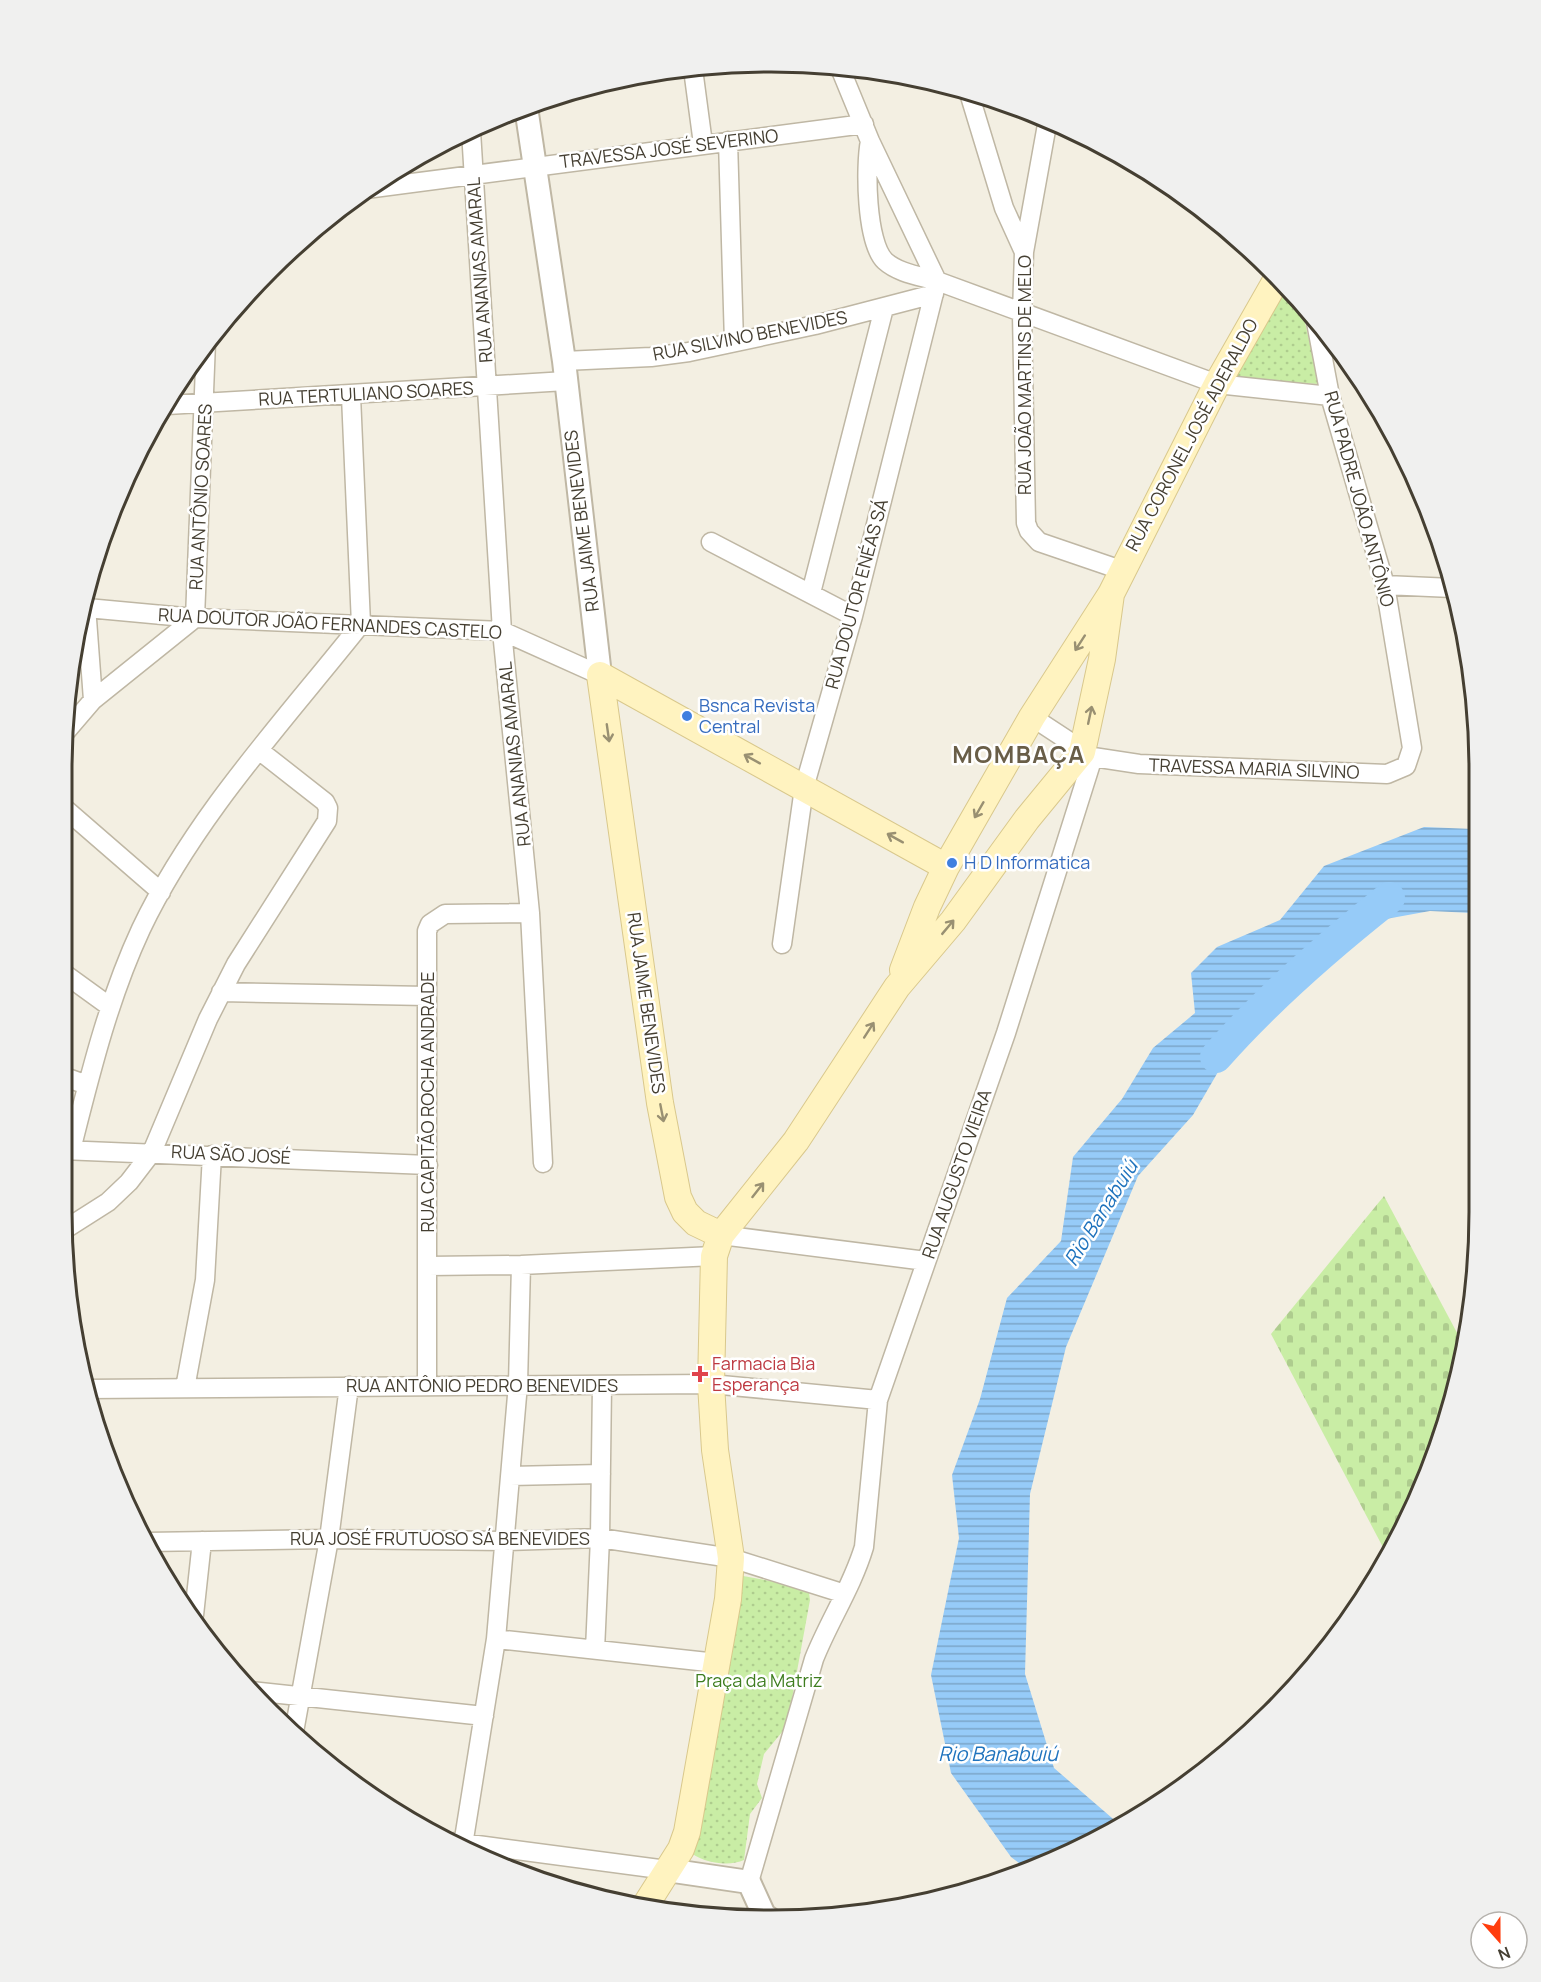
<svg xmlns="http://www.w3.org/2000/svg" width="1541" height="1982" font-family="Manrope,sans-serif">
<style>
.cemetery{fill:url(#cemetery-stones)}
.park{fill:url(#park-dots)}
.water{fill:url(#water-rules)}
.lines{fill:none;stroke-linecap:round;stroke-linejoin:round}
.river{stroke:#96cbf8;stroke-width:32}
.minor-casing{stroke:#bfb7a4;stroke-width:21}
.tertiary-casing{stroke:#bfb7a4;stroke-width:26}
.secondary-casing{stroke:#d9c88c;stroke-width:28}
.minor{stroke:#fff;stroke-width:18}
.tertiary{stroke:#fff;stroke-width:22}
.secondary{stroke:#fff3c0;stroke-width:26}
.oneway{stroke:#999072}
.shop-dot{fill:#3f7fe0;stroke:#fff;stroke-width:2}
.health-dot{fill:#e0444e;stroke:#fff;stroke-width:2}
.labels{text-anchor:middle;stroke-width:5;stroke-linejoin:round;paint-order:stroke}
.street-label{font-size:18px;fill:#453f32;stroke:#fff}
.shop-label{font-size:18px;fill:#366cbe;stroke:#fff;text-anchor:start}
.health-label{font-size:18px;fill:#be3a42;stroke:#fff;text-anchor:start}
.park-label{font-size:18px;fill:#3e7d1f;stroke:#fff}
.water-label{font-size:20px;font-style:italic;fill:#1f73bd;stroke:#fff}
.district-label{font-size:24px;font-weight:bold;letter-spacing:1.5px;fill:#695e48;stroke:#fff}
.rim{fill:none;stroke:#453f32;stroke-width:3}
</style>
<defs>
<pattern id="cemetery-stones" width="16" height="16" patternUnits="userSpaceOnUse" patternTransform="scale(1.5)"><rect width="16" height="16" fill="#c9eda5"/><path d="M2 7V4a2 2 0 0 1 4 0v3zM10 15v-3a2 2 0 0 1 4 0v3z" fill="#aecc8e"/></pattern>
<pattern id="park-dots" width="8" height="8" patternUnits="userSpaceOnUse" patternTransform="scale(1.5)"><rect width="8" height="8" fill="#c9eda5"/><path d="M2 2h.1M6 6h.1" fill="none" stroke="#aecc8e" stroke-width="1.8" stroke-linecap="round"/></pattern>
<pattern id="water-rules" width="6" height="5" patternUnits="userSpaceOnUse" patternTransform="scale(1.5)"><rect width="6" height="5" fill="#96cbf8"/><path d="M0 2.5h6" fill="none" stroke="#7ca6c9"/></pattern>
</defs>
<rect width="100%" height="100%" fill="#f3efe2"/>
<path class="cemetery" d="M1384,1196L1463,1344L1426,1483L1387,1555L1271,1334Z"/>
<path class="park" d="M1284,284L1301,305L1319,384L1233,379Z
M743,1576L803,1587L809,1593L810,1600L787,1726L764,1754L757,1784L762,1798L750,1814L744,1860C729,1867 700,1863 688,1850L696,1826Z"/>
<path class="water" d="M1424,827L1473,829V913L1430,911L1331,929L1268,986L1193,1115L1138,1176L1066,1347L1030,1494L1025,1674L1054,1768L1119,1824L1027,1869L1011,1857L951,1773L931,1675L959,1538L952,1475L980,1399L1007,1298L1061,1241L1073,1157L1122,1099L1153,1048L1195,1013L1191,973L1217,947L1280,920L1324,866Z"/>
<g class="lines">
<path class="river" d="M1216,1057C1268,998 1327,947 1389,898"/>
<defs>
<path id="minor" d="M840,68L870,141L937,281
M693,69L703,144
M969,93L1004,208L1024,252
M1048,119L1024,252L1022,314L1026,523L1029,531L1039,542L1121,570
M471,131L502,631L530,913L543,1163
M728,141L734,342
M870,141C865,166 866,243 885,261C898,273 920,276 937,281L1217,384L1330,396
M366,189L864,124
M564,361L651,357L689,352L815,325L934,294
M167,405L566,381
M711,542L853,616
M1385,585L1452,588
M811,593L884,308
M86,606L93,700
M87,608L195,618L502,631L600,675
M1032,717L1093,757L1139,764L1387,774L1406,766L1412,748L1385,585L1330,396L1316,322
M63,735L93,700L195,618L206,342
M63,807L161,892
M782,944L804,788L853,616L937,281
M62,972L109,1006
M221,992L427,996
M62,1076L87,1085
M62,1150L428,1165
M71,1150C90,1075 108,1000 141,929C195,816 284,721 361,624L351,396
M64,1230L108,1202L129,1182L152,1152L208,1019L236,964L327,821L328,808L325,802L260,751
M721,1235L926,1261
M428,1266L521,1265L714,1256
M427,1385V931L430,924L445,914L530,913
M185,1388L205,1280L212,1155
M85,1389L711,1384L878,1400
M510,1476L601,1474
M147,1542L329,1539L504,1541L600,1538L731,1558L845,1594
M194,1615L202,1541
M496,1639L717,1663
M595,1650L600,1538L602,1385
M252,1691L484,1716
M294,1732L329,1539L349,1386
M455,1842L667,1870
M463,1845L496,1639L518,1384L521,1265
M749,1882L814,1659C829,1621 852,1587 864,1547L878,1400L1006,1033L1093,757"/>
<path id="tertiary" d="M526,107L564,361L600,675
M667,1870L749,1882L764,1915L770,1919"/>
<path id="secondary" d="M600,675L660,1103L678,1197L685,1212L696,1223L721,1235
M600,675L946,867
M903,970L927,907L946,867L1032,717L1111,594L1217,384L1278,277
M645,1906L681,1849L687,1832L728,1599L731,1558L715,1450L711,1384L714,1256L721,1235L796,1141L897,987L953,921L1027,819L1082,752L1102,659L1111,594"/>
</defs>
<use href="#minor" class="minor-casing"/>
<use href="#tertiary" class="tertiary-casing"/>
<use href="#secondary" class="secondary-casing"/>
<use href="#minor" class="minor"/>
<use href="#tertiary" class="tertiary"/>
<use href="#secondary" class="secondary"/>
</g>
<defs><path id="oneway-shaft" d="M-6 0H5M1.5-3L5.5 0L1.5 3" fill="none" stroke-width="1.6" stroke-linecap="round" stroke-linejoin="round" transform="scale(1.5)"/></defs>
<g class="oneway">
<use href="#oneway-shaft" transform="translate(1080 643) rotate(123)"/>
<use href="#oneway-shaft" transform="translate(1090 715) rotate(-78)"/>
<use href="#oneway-shaft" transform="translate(608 733) rotate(82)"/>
<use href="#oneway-shaft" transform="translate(752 759) rotate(-151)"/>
<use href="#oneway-shaft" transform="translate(979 810) rotate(120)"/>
<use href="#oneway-shaft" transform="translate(895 838) rotate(-151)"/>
<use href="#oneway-shaft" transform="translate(948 927) rotate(-50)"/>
<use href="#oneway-shaft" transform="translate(869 1030) rotate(-57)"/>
<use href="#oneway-shaft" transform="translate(662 1113) rotate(79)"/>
<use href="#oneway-shaft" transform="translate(758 1190) rotate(-52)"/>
</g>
<g class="shop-dot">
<circle cx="687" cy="716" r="6"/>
<circle cx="952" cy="863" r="6"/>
</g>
<path class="health-dot" d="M697 1365h6v6h6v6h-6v6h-6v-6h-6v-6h6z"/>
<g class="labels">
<g class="street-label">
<text transform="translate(669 149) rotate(-7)" y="6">TRAVESSA JOSÉ SEVERINO</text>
<text transform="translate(480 270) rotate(-94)" y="6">RUA ANANIAS AMARAL</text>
<text transform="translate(750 336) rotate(-11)" y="6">RUA SILVINO BENEVIDES</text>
<text transform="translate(1025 375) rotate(-90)" y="6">RUA JOÃO MARTINS DE MELO</text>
<text transform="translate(366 394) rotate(-3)" y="6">RUA TERTULIANO SOARES</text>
<text transform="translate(1192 435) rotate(-62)" y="6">RUA CORONEL JOSÉ ADERALDO</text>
<text transform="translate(201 497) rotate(-87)" y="6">RUA ANTÔNIO SOARES</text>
<text transform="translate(1359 499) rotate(75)" y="6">RUA PADRE JOÃO ANTÔNIO</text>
<text transform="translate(582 521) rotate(-97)" y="6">RUA JAIME BENEVIDES</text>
<text transform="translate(857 594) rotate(-75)" y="6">RUA DOUTOR ENÉAS SÁ</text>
<text transform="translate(330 624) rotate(3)" y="6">RUA DOUTOR JOÃO FERNANDES CASTELO</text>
<text transform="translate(515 754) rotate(-96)" y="6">RUA ANANIAS AMARAL</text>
<text transform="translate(1254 769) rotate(2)" y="6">TRAVESSA MARIA SILVINO</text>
<text transform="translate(646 1003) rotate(82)" y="6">RUA JAIME BENEVIDES</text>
<text transform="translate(428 1102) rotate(-90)" y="6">RUA CAPITÃO ROCHA ANDRADE</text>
<text transform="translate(231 1155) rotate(3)" y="6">RUA SÃO JOSÉ</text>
<text transform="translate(957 1174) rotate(-71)" y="6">RUA AUGUSTO VIEIRA</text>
<text x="482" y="1392">RUA ANTÔNIO PEDRO BENEVIDES</text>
<text x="440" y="1545">RUA JOSÉ FRUTUOSO SÁ BENEVIDES</text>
</g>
<g class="shop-label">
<text x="699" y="712">Bsnca Revista<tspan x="699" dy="21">Central</tspan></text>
<text x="964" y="869">H D Informatica</text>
</g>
<g class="health-label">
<text x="712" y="1370">Farmacia Bia<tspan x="712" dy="21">Esperança</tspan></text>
</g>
<g class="park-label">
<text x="759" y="1687">Praça da Matriz</text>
</g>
<g class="water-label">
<text transform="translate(1101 1213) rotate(-58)" y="7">Rio Banabuiú</text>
<text x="998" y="1761">Rio Banabuiú</text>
</g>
<g class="district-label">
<text x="1019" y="763">MOMBAÇA</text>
</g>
</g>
<path d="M0 0H1541V1982H0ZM770 72H771A698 698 0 0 1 1469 770V1212A698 698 0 0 1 771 1910H770A698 698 0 0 1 72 1212V770A698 698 0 0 1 770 72Z" fill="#f0f0ef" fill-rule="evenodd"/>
<path class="rim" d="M770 72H771A698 698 0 0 1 1469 770V1212A698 698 0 0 1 771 1910H770A698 698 0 0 1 72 1212V770A698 698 0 0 1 770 72Z"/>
<g transform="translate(1499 1940) rotate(159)"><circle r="28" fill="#ffffff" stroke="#b5b2ad" stroke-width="1.5"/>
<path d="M0-4.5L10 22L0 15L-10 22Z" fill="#ff3d0d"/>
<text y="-9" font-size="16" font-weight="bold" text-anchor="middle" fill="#453f32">N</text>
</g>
</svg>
